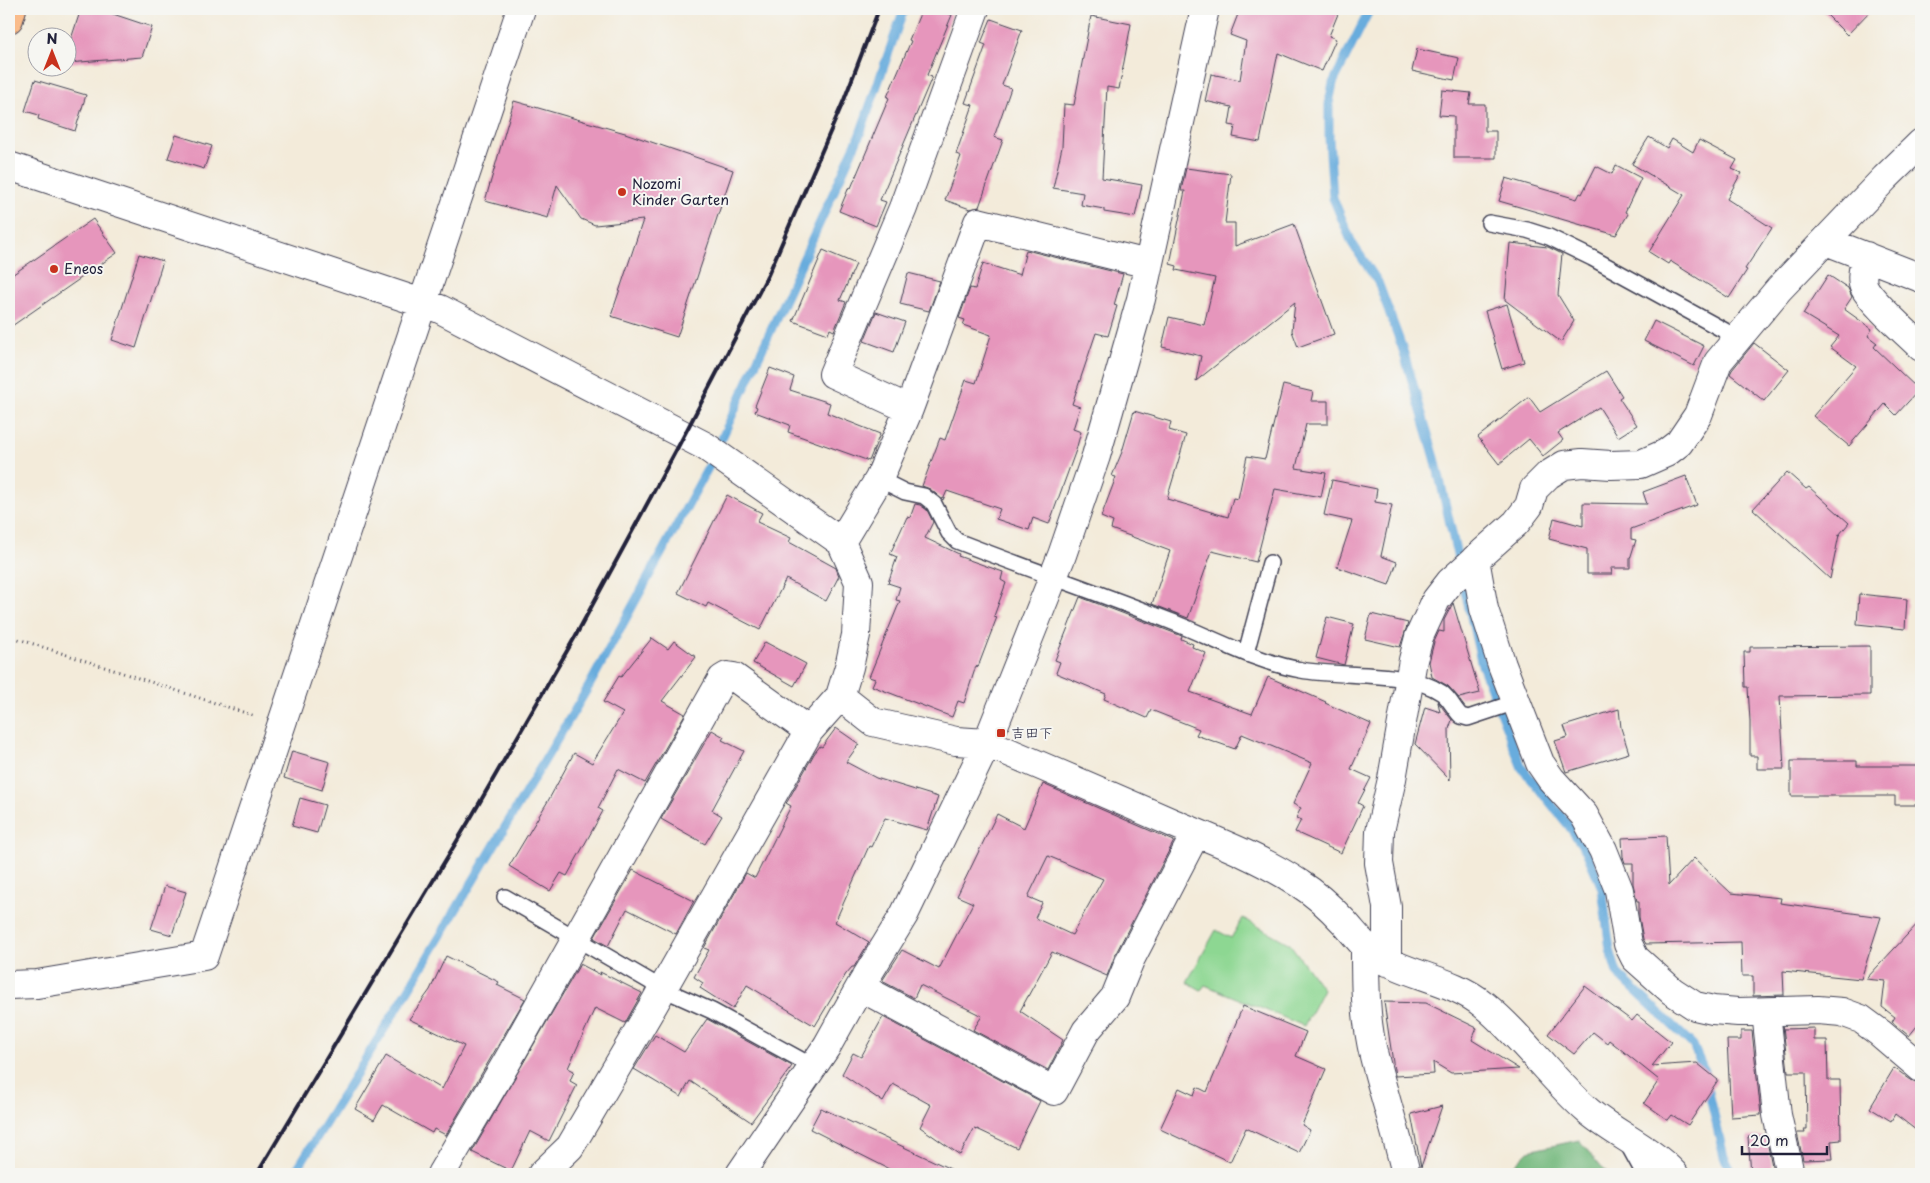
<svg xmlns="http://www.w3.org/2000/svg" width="1930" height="1183" font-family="'Playpen Sans','Klee One',sans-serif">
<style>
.green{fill:#8dd792;stroke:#587c66}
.forest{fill:#72b87c;stroke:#4a6d5c}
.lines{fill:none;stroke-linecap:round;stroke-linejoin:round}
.stream{stroke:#68acdd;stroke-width:9}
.building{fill:#e696bc;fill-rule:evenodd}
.lane-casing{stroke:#414053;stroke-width:18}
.street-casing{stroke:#414053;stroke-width:30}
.highway-casing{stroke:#414053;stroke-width:30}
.path{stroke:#414053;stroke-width:3;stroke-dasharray:1 4;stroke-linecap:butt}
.lane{stroke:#fff;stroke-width:15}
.street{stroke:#fff;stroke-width:28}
.highway{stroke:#fabc8b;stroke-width:28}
.rail{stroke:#22223b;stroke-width:4}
.poi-dot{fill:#c8321e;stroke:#f6f6f2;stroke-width:2}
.labels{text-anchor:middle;stroke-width:4;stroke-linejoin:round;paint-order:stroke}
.poi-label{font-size:14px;fill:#22223b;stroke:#f6f6f2;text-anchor:start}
</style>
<rect width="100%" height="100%" fill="#f6f6f2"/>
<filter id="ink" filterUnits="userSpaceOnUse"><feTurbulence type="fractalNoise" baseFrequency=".02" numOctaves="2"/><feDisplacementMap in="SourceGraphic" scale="10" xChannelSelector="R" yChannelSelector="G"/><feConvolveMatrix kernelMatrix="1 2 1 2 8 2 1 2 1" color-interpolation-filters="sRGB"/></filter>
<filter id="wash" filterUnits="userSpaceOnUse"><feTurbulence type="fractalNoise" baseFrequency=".0096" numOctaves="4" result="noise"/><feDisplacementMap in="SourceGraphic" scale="20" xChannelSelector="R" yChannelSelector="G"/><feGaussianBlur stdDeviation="1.12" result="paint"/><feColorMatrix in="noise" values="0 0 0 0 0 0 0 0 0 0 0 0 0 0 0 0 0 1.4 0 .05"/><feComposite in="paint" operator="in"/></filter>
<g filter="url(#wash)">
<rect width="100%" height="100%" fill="#f3ebda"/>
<path class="green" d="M1243,918L1290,944L1323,989L1304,1026L1205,985L1201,990L1187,982L1216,930L1231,938Z"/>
<path class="forest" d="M1579,1140L1601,1167L1609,1174H1505L1528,1151Z"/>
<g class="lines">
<path class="stream" d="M1370,9L1333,83L1329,103V138L1333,198L1352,243L1378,282L1402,347L1435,458L1482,665L1522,768L1569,826L1586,851L1602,888L1610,950L1617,973L1693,1045L1704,1071L1724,1157L1733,1174
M722,438L860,134L904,9
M294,1174L404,997L589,686L709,466"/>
</g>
<g id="blocks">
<path class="building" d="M81,9H98L152,27L142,57L68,63V48Z
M922,9H937L952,15L927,75L932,77L880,200L886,202L876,226L839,211L849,187L851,188L889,98L887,97L911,41L909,40Z
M1240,9H1340L1329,36L1336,39L1322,71L1278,53L1260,142L1233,137L1235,126L1229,125L1232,107L1205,101L1211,74L1240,80L1246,41L1230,35Z
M1821,9H1872L1847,35Z
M1091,16L1131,24L1119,89L1107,87L1102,178L1142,185L1135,217L1104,212V209L1081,205L1083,193L1053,188L1062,147L1064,104L1074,105Z
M991,19L1022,30L1002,85L1011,88L994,137L1003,140L979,207L970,209L945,200L961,156L956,154L973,105L965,103L986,45L981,43Z
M1417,49L1459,58L1454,80L1412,71Z
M35,80L86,95L75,131L38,119L39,115L25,111Z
M1442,90L1471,93L1469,104H1485V131H1496V158H1454V116L1439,115Z
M514,101L625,133L733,170L677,337L611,316L643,220L595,225L581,219L557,185L548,218L485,201Z
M176,135L212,146L204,169L168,158Z
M1649,137L1667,148L1672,139L1693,152L1699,140L1737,160L1732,169L1741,173L1727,199L1772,228L1745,269L1747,270L1729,298L1670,261L1668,264L1649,252L1684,195L1632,164Z
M1616,165L1641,178L1625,212L1628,214L1616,235L1499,201L1506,178L1577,199L1580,193L1582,194L1596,166L1612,174Z
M1186,168L1231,174L1225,223H1235V246L1294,224L1334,334L1298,347L1292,331L1295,302L1196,381L1201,356L1162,347L1169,317L1204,325L1215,278L1176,270L1177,266L1170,264L1185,191H1181Z
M93,219L117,253L9,328V277Z
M1510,243L1548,247L1562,254L1558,295L1574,321L1561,342L1505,300Z
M823,250L856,264L840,300L846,302L834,331L830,329L828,334L793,321Z
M1026,250L1123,274L1114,305L1117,306L1108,336L1096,333L1072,404L1080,407L1073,429L1081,432L1076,450L1049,524L1033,518L1029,530L996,519L1000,509L947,491L943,500L930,489L922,486L940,438L945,440L966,380L976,383L991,335L963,325L965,320L959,318L970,288L975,289L983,263L1020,275Z
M139,254L163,261L136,348L112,340Z
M908,273L940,281L929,311L900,304Z
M1828,275L1848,288L1852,297L1844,309L1872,329L1868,336L1877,343L1874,347L1919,390L1896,415L1885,404L1849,446L1813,416L1856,366L1830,347L1839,336L1803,314Z
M1507,304L1524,362L1502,369L1485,311Z
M876,312L905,322L894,352L864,341Z
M1654,321L1704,346L1694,366L1644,341Z
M1754,343L1789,370L1764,401L1730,374L1732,370Z
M770,368L794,377L790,390L830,403L827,413L880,434L869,461L788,432L790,425L755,412L757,407L755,406Z
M1606,371L1622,396L1619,398L1637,425L1618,437L1599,407L1558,433L1563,440L1543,456L1529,439L1499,464L1478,437L1529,397L1540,412Z
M1283,385L1313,392L1311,401H1328V424H1306L1296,468L1326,473L1321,497L1275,489L1256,562L1212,551L1188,618L1152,604L1170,551L1111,529L1113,522L1101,517L1116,477L1112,476L1122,452L1134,411L1171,422L1169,430L1186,435L1167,499L1228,517L1233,498L1238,499L1247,456L1265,459Z
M1787,472L1806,489L1809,487L1849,523L1839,535L1830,579L1753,509Z
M1686,476L1697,505L1631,529V539L1636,540L1630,559V568H1611L1612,574H1587V549L1549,539L1554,518L1583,526V503L1647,504L1643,492Z
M1332,480L1377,489L1375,502L1392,505L1381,556L1397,562L1389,585L1337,567L1352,521L1324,515Z
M727,495L762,513L757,522L791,538L789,542L836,568L839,576L826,601L786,579L760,630L708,603L706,607L678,593Z
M915,504L920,505L927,510L933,522L925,538L959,554L958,556L1003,572L1001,580L1006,583L994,616L997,617L978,667L976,666L964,703L958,701L952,717L872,686L875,679L869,677L900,601L896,600L900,587L888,583L897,557L890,554L907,517L910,518Z
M1859,594L1907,599L1905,629L1857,624Z
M1080,597L1182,636L1181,639L1193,644L1192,647L1206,653L1190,692L1252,714L1268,677L1326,702L1325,703L1371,724L1351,769L1371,778L1358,803L1363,806L1341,853L1295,832L1301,820L1296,818L1301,808L1293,804L1312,763L1242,734L1235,749L1196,735L1199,729L1151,710L1147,718L1104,699L1106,694L1056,673L1060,662L1055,660Z
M1453,603L1480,693L1459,698L1448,686L1432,677L1429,662L1434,642L1439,631L1444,632V620Z
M1371,614L1408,623L1400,647L1365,639Z
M1327,617L1354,624L1344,665L1316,658Z
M652,638L668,649L674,641L696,657L662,701L685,714L645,783L618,769L598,808L603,811L567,876L561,873L550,891L509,866L548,801L574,753L592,763L623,713L603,702L619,676L621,677Z
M765,642L806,664L794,686L753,663Z
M1870,646V695L1780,696L1784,769H1757V756H1750V721L1748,687H1745L1744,652H1750V647Z
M1438,702L1452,720L1449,729L1450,780L1415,744L1425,707L1440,712Z
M1619,709L1621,728L1629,753L1566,772L1555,741L1568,737L1564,726Z
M836,728L859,744L846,762L876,778L938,797L927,830L885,818L871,847L869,846L835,922L869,942L854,967H852L846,974L815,1026L747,985L733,1009L700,988L703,983L694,977L709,950L704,948L746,873L755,878L791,806L786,803L787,802L814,754L820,746L822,747Z
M712,730L724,737L722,740L744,751L712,810L722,816L705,844L661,819Z
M292,751L330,762L322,790L284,778Z
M1791,761H1857V766H1919V805H1895V796H1791Z
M1043,784L1174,841L1116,953L1107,976L1052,952L1020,1011L1063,1040L1048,1070L973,1030L982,1016L920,985L914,998L882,981L902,950L939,969L973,903L957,896L997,814L1024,828ZM1048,856L1103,879L1072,935L1035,918L1042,903L1028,897Z
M300,798L325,805L317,833L292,826Z
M1666,836L1669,885L1694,858L1731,893L1781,898L1780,903L1881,917L1861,979L1783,971L1784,995L1753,996V976H1742L1741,942L1646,944L1643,939L1639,917V901H1637L1633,884V863H1625L1623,857L1622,838Z
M633,870L694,901L676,934L627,909L608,946L594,938Z
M165,886L186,892L172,935L151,929Z
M1921,920V1021L1909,1036L1892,1022L1895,1017L1882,1007L1885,981L1866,979Z
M446,956L499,982L497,985L525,999L446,1135L434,1129L432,1133L383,1105L374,1120L355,1109L386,1056L442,1089L464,1046L409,1019L430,990Z
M580,964L601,975L600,972L642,993L625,1023L595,1008L568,1068L574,1071L570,1081L577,1085L549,1141L530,1131L511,1171L472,1152Z
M1585,986L1632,1021L1637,1015L1671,1042L1652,1066L1697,1063L1718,1080L1688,1125L1672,1115L1668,1120L1644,1103L1659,1080L1609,1040L1607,1043L1593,1032L1574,1054L1548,1034Z
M1384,1002L1426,1003L1477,1028L1472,1040L1519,1069L1451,1073L1433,1062L1434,1074L1395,1076Z
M1243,1006L1306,1032L1296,1056L1326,1069L1302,1125L1310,1130L1299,1153L1246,1128L1230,1162L1160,1129L1179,1088L1194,1095L1197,1087L1207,1092Z
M883,1017L1040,1101L1017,1148L977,1129V1130L974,1129L960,1155L920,1127L931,1105L893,1084L883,1102L842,1074L853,1053L861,1057Z
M707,1019L792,1066L751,1122L690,1081L681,1097L634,1069L655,1035L684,1052Z
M1783,1026L1784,1029L1814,1028V1040H1827L1828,1080H1840L1841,1140L1831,1141L1833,1159L1803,1160L1797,1133H1805L1804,1129H1807L1806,1072H1788Z
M1741,1031H1752L1761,1115L1731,1117L1727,1040H1741Z
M1894,1068L1911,1080L1921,1084V1134L1895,1114L1891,1121L1870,1108Z
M1442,1106L1421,1167L1411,1114Z
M821,1108L961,1174H899L810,1129Z
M1766,1136L1773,1171L1751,1173L1748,1137Z"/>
</g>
</g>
<g filter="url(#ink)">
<use href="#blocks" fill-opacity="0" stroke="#414053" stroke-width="1"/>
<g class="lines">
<defs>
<path id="lane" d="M1489,223L1527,230L1549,237L1592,258L1738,338
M879,479L905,492L924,496L934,504L949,533L957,541C1028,569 1100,593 1170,621C1213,638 1256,662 1301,670C1343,678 1407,669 1442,693C1450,699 1454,709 1461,716L1468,718L1516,702
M1246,653L1270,563
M505,897L663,989L712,1011L814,1067
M1627,1143L1644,1174"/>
<path id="street" d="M9,166L440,309L705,446L841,542L859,582L856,635L849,667L840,696L873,722L956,741L987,743C1049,769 1111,796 1173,823C1216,841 1261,858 1300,884C1316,894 1331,908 1344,922C1355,934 1364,948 1379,957C1411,976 1454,980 1484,1005C1522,1036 1550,1078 1588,1111C1615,1134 1650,1148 1674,1174
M1826,241L1921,278
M1866,256C1864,266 1860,278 1864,287C1872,303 1907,333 1921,347
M909,409L833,374L903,208L975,9
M841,542L879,479L909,409L978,222L1148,264
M1475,559L1484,609L1502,665L1540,763L1551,779L1584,815L1603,850L1619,890L1628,944L1635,958L1672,991L1695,1006L1713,1010L1738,1012L1818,1010L1842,1012L1861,1019L1880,1033L1921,1068
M1365,946C1365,983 1365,1020 1374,1056C1384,1096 1397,1134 1406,1174
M1387,962V907L1379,863L1380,831L1392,779L1413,660L1419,637L1436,600L1450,582L1516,523L1529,506L1534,489L1548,475L1564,465L1582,463L1611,465L1641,464L1666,453L1679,443L1698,415L1718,362L1779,289L1885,178L1921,143
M9,985L37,984L204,956L521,9
M860,987L1054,1091L1086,1031L1115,997L1130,960L1196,833
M1766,1012L1777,1115L1790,1174
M441,1174L508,1060L722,679L727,676L734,677L809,731
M542,1174L570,1147L654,1004L809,731L840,696
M740,1174L827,1046L860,987L904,915L987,743L1062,555L1096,456L1141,299L1205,9"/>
<path id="highway" d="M9,19L12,9"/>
</defs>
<use href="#lane" class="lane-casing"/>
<use href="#street" class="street-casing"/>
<use href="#highway" class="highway-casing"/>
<path class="path" d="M9,636L255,716"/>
<use href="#lane" class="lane"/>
<use href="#street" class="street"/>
<use href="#highway" class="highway"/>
<path class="rail" d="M257,1174L469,821L575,637L679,445L768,275L844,100L879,9"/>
</g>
</g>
<g class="poi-dot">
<circle cx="622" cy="192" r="5"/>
<circle cx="54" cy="269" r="5"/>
<rect x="996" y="728" width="10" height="10" rx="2.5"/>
</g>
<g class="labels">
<g class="poi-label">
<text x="632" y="189">Nozomi<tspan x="632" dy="16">Kinder Garten</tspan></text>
<text x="64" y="274">Eneos</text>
<text x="1011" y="738">吉田下</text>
</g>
</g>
<rect width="1930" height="1183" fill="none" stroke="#f6f6f2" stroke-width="30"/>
<g transform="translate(52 52)"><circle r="24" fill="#f6f6f2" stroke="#a1a1a9"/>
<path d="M0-4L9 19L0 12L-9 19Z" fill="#c8321e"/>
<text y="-8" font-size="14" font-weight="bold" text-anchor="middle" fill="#22223b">N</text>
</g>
<path d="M1742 1146v8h85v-8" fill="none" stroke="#22223b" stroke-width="2.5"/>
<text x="1750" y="1146" font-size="15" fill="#22223b" stroke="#f6f6f2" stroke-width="4" paint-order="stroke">20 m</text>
</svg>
